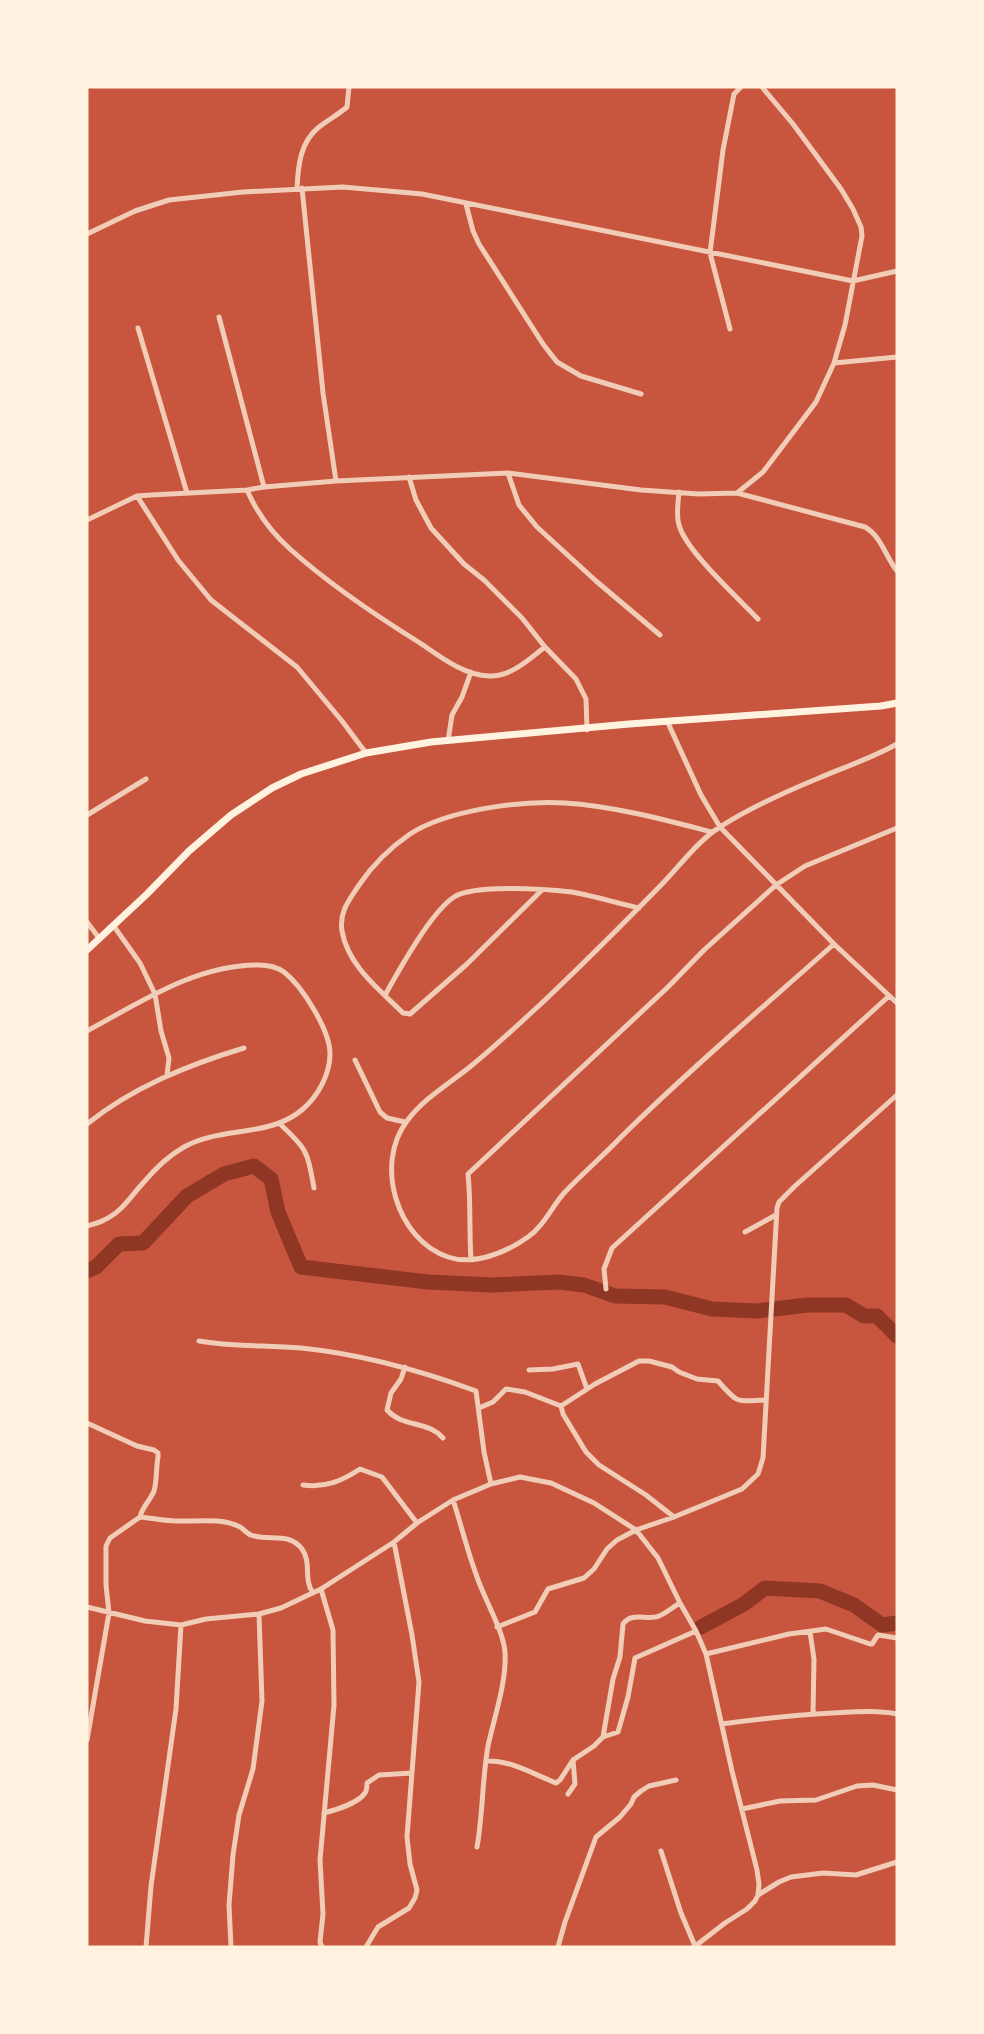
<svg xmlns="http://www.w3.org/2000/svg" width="984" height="2034" font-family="Quicksand,sans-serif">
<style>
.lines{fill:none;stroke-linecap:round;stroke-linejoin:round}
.river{stroke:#8f3625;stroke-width:15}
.minor{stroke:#f1ccb7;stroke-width:5}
.secondary{stroke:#fff3e0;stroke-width:7}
</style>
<rect width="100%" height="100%" fill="#c8553d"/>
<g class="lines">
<path class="river" d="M87,1271L96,1267L119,1244L143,1243L187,1196L224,1174L254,1166L271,1179L278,1212L301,1267L428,1282L491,1285L559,1282L584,1285L615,1296L665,1297L712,1309L757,1311L808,1305H846L864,1316H877L897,1336
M701,1627L744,1604L765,1588L820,1591L854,1605L882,1625L897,1623"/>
<path class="minor" d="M302,188L323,393L336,481
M297,189C298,166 300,142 319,127C328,120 339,114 347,107L349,87
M466,204L473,231L479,244L543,344L557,362L581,376L641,394
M87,234L135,211L169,200L243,192L343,187L422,194L853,281L897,271
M219,317L264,487
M138,328L187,493
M730,329L710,253L723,150L734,94L741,87
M834,363L897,357
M508,473L519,505L537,527L596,581L660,635
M409,477L416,500L431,528L464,564L484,580L522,618L545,647L576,679L586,699L587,730
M247,490C257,513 271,532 290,549C330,585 375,615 420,643C441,657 463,675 489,676C511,677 529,659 545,647
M679,492C678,503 676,515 679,525C686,551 738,598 758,619
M737,493L763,472L816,402L834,363L845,325L862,236L861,227L853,209L841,189L793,124L762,87
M137,496L178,560L211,600L297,667L342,721L366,753
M87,520L137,496L151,495L247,490L264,487L336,481L508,473L641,490L699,494L737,493L865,527C882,537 885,556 897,571
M668,723L701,795L720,827L834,944L897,1003
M448,741L452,715L462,697L471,672
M87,815L146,779
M541,891L467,964L410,1014L403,1013C379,989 348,966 342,931C339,912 349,900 359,885C372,866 391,847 410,834C447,810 522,800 565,803C613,806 665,820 712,832
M87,922L99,938
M113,925L140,963L155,994L161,1031L169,1058L167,1075
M834,944C762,1008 689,1070 621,1137C603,1156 583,1173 565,1192C552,1206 544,1226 528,1237C507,1252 474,1266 448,1257C397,1240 374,1164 407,1121C424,1098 449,1084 471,1066C496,1046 520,1023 544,1001C585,962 625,922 664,882C681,864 700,839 720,827C751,807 785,792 819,778C845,767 872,758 897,744
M385,995C399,970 431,912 454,897C474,884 546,889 572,892C594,896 617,903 639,908
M87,1031C141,1002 195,965 258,965C267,965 277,967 284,972C302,986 330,1030 330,1054C330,1074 318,1096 303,1109C270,1138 221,1126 184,1147C168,1156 154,1170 143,1183C131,1196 121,1213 104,1220C99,1223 93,1224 87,1226
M355,1060L380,1112L387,1118L405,1122
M87,1124C133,1087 188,1065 244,1048
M280,1124C308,1150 307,1151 314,1188
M745,1232L776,1215
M471,1259C469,1231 471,1203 468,1174L668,987L704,950L776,885L805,866L897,828
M606,1289L604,1269L612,1248L889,996
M199,1341C232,1347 267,1345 301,1348C361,1354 419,1370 476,1391L484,1452L491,1484
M405,1367L401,1379L391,1393L387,1410C403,1428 427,1420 443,1438
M529,1370L553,1369L578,1364L587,1389
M561,1406L595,1384L639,1361H649L672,1367L679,1372L697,1379L718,1381C739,1405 736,1401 766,1400
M479,1408L493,1402L506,1389L525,1392L561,1406L563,1414L586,1452L599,1465L646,1495L674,1517
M87,1423L137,1446L154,1450L158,1453V1457C156,1468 157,1481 154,1491C150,1501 142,1507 140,1517L110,1538L106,1546V1585L109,1613L87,1740
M303,1485C325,1488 342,1481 360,1469L382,1477L417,1523
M453,1500C461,1524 467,1550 476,1574C483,1597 503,1629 505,1652C507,1681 494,1718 488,1746C482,1780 483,1814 477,1847
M140,1517C152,1518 164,1521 176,1521C196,1522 221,1517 240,1527C244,1529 247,1534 251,1535C269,1542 288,1531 302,1549C312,1563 303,1579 313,1593
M321,1589L333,1630L334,1705L320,1860L323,1914L320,1942L322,1947
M87,1607L145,1621L181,1625L206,1619L259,1614L281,1608L321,1589L394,1542L417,1523L453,1500L491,1484L520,1477L551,1483L594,1503L636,1530L658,1558L680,1603L696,1631L706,1654L732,1771L757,1870L759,1884L758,1895L755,1901L747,1909L725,1923L694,1947
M497,1627L535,1612L548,1589L584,1578L594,1569L607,1549L617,1540L636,1530L674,1517L742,1489L758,1474L763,1458L777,1208L779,1202L795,1186L897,1095
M810,1632L814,1659L813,1714
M706,1654L789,1634L826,1629L870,1644H872L878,1635L897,1638
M722,1724C759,1719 795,1715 833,1713C854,1712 876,1710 897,1714
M603,1737L613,1679L620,1657L623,1624C632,1611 647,1621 659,1616C666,1613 673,1607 680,1603
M486,1761C511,1760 533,1774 556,1783L560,1780L573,1760
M568,1794L575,1784L573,1760L594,1746L603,1737L618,1732L628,1697L635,1658L696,1631
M742,1809L780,1801L816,1800L857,1786L873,1785L897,1790
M324,1813C336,1810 358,1803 365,1793C367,1790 367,1786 367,1783L379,1775L412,1773
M661,1851L681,1913L695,1946
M758,1895L779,1882L791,1877L823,1873L856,1875L897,1862
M146,1947L151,1886L176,1709L181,1625
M231,1947L229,1905L233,1855L239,1815L253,1769L262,1701L259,1614
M366,1947L378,1927L409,1908L415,1898L417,1890L410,1864L407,1837L419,1682L412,1635L394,1542
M558,1947L565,1922L596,1837L620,1817L631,1804L634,1797L641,1791L649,1786L676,1780"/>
<path class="secondary" d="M87,950L147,894L189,851L231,815L272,788L301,774L366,753L431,742L629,724L881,706L897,703"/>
</g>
<rect width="984" height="2034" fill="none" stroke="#fff3e0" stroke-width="177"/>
</svg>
